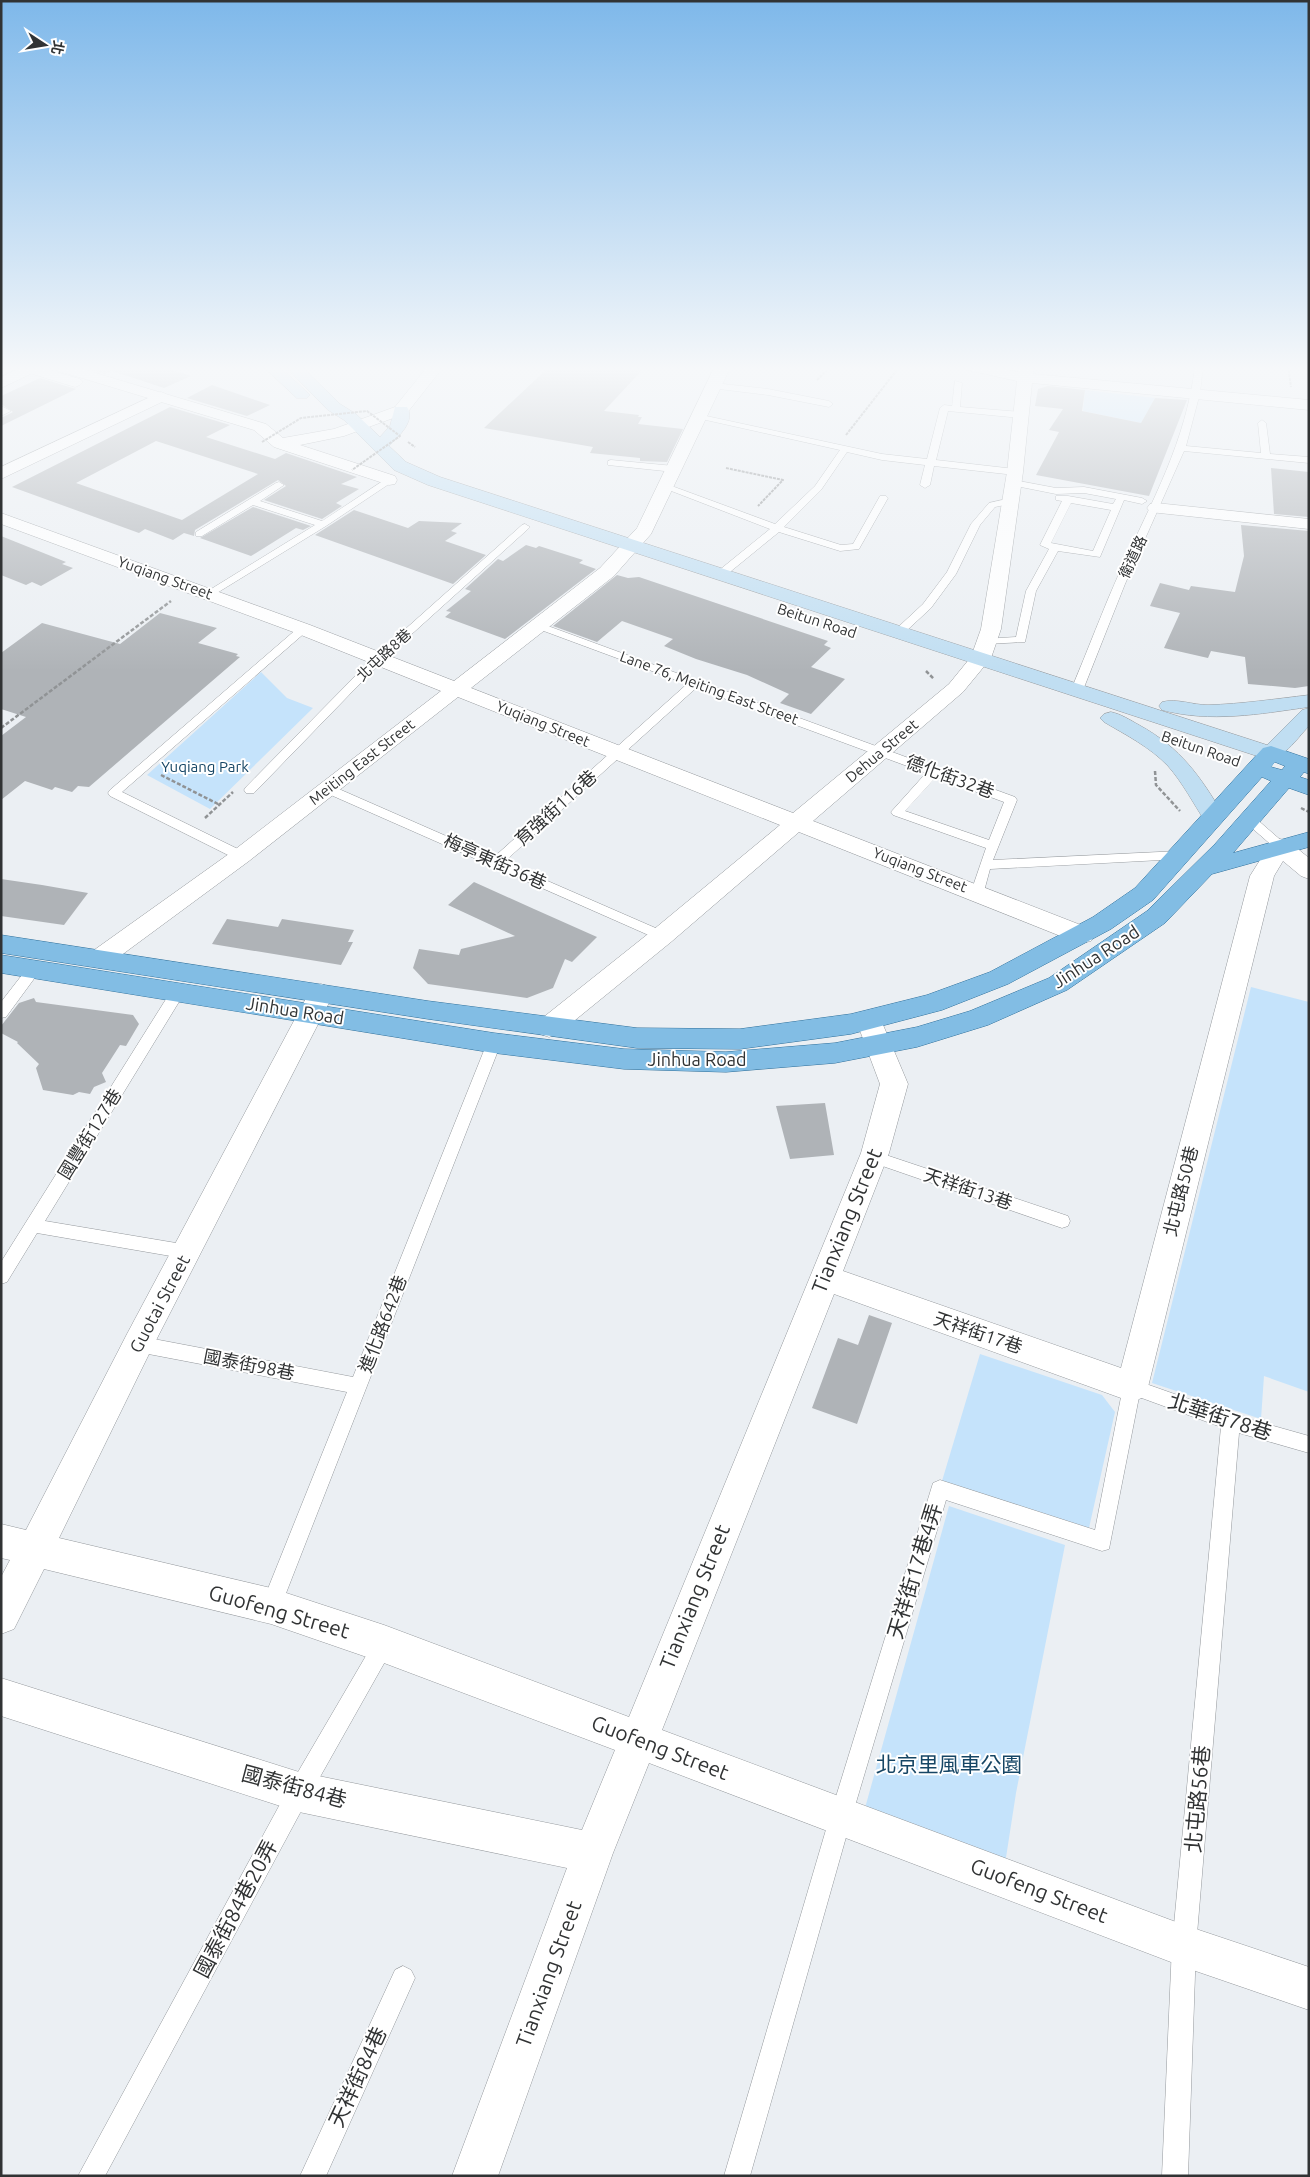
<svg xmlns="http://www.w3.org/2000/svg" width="1310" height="2177" font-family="Ubuntu,'Noto Sans TC',sans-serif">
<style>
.green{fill:#c5e3fb}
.building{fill:#afb3b7;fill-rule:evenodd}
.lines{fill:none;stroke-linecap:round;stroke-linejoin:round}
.service-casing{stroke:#95999d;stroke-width:1}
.minor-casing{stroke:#95999d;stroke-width:1}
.tertiary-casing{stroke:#95999d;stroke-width:1}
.secondary-casing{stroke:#95999d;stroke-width:1}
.primary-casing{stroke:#2f709b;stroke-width:1}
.path-far1{stroke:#909395;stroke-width:2;stroke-dasharray:3 1;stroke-linecap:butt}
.path{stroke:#909395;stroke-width:2.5;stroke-dasharray:4 2;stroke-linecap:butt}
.service{fill:#fff;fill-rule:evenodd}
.minor{fill:#fff;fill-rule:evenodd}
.tertiary{fill:#fff;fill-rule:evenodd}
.secondary{fill:#c0def2;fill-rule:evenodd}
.primary{fill:#82bde4;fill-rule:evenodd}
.path-bridge{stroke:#909395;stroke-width:2;stroke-dasharray:3 1;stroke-linecap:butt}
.labels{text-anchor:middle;stroke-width:4;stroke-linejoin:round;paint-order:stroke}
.far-street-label{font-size:15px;fill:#313334;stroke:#fff}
.far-park-label{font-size:15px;fill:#164665;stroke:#fff}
.street-label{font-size:18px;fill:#313334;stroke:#fff}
.near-street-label{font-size:21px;fill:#313334;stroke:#fff}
.near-park-label{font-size:21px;fill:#164665;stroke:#fff}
</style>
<rect width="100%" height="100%" fill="#ebeff3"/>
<path class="green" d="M1085,390L1155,398L1141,423L1083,411Z
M261,672L287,698L313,708L210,809L147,775Z
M1251,987L1309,1002V1392L1264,1376L1261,1419L1152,1383Z
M980,1354L1102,1395L1115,1412L1089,1528L942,1481Z
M949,1506L1065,1545L1016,1793L1005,1864L865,1808Z"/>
<path class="building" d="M78,366H160L191,376L164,388L112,371L105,374Z
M550,366H646L604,411L639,415L638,417H642L638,424L683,429L667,462L640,461V458L590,453L593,447L484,428Z
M40,378L76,389L1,426V418L13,412L1,404V396Z
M212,385L270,405L247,416L187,398Z
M1048,386L1085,390L1082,411L1141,423L1155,398L1187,400L1149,496L1036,475L1059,432L1049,430L1063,409L1035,406L1038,389Z
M170,407L230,425L206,437L275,459L286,453L357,477L341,484L359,489L336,503L342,506L322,519L264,500L286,486L278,480L195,530L194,536L184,533L173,540L145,529L139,533L12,487ZM156,441L258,474L182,520L76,483Z
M1271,468L1309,472V517L1274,514Z
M253,507L311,526L303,530L296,528L251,556L200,538Z
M354,510L408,528L419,521L462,523L451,531L457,533L445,541L486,555L453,584L315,535Z
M1241,525L1309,531V686L1295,688L1248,684L1245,657L1211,651L1208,658L1164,648L1180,613L1150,606L1160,583L1189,590L1191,586L1235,592L1244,556Z
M1,536L66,562L62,564L73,568L41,586L32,582L26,585L1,575Z
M526,545L536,548L539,546L583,560L579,563L596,569L505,639L445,617L451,612L446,611L471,591L465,589L498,559L503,561Z
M617,575L628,578L639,577L828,641L824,645L831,648L811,667L845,679L811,714L780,703L789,694L747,675L696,659L664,646L673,639L622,621L597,642L553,626Z
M160,613L217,628L198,643L238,654L236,656L240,657L89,787L78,786L72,792L55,787L52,790L25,781L1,800V736L26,717L1,709V653L42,623L120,644Z
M1,879L42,885L88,893L64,925L1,916Z
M474,882L534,909L597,937L572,962L565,959L553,988L527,998L428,984L413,968L419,949L459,955L461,949L515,936L448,905Z
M227,919L278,927L282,919L354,930L348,942H353L341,965L212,944Z
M34,998L36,1002L133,1015L139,1024L126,1046L120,1045L102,1073L106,1082L94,1087L90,1094L79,1092L73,1095L43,1090L36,1068L39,1064L17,1043L18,1042L1,1033V1026L19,1003Z
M825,1103L834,1155L790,1159L776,1106Z
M869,1315L892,1323L857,1424L812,1408L838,1338L858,1345Z"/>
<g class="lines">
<defs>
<path id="service" d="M1195,366H1203L1200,393L1186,446L1261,453L1258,423L1262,420L1266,423L1270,454L1309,457V463L1184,451L1125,584L1083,690L1077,693L1073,692L1071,690C1088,650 1103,609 1121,569C1152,501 1186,442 1195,366Z
M955,381L962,383L960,407L1021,412L1025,415L1021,418L948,411L936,460L1015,469L1020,472L1015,475L934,466L930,485L925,488L920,485L925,465L882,460L847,452L821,490L784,527L841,545L853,544L880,496H886L888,498L859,549L840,551L779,532L725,576H717V572L770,529L661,487L663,485H669L775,524L815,486L840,450L697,418V414L882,454L927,459L940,408L944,405L952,406Z
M714,383L768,389L829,401L833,404L829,407L768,395L711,388V384Z
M1,406L11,411L1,416Z
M611,460L674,466L679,469L674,472L608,465V461Z
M389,477L394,480L392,482L326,526L212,596H204L203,594L315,525L253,505L202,536H196V532L276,483L279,482L284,485L260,501L322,521Z
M1014,480L1056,488L1084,487L1142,498L1147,501L1142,504L1124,500L1100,557L1058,551L1036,591L1025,642L987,644L983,643L982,641L983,639L1016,637L1026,591L1049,549L1040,545L1062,501L1056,500V496H1068L1113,504L1116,499L1084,493L1056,494L1011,485L1009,483ZM1071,503L1111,510L1093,551L1051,543Z
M1011,498L1014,499V503L995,507L980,525L956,574L931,608L903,634H895L894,632L895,630L923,604L947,572L971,524L989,503Z
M525,524L530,527L528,529L382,661L254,793H246L244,790L246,787L374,657L522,525Z
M537,622L1015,797L1017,800L993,860L1180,851L1186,855L1180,859L990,869L983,895H973L971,892L986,848L893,815L891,812L926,773L696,688L504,862L667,933L669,936L667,939L662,941L324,792L322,789L324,786H332L494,857L687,684L533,627L532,625ZM936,777L1004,802L989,840L905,811Z
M303,626L308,629L307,631L122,792L246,853L247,856L246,859H236L110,796L108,793L110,790L299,627Z
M1249,815L1253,816L1284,843L1286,846L1284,849H1276L1245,822L1243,819L1245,816Z
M34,964L39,966L41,969L39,972L6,1017L1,1018V1002L29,966Z
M178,987L183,988L185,992L45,1221L188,1245L194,1247L196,1252L194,1257L188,1259L37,1233L7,1282L1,1284V1262L173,988Z
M494,1038L499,1039L501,1043L281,1606L278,1613L271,1616L264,1613L261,1606L347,1392L138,1352L132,1349L129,1344L132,1339L138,1336L353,1377L487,1043L489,1039Z
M874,1151L1068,1216L1070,1221L1068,1226L1062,1228L868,1161L866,1157L868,1153Z
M1132,1379L1231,1414L1309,1436V1453L1239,1433L1196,1946L1188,2176H1162L1172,1946L1221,1427L1139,1397L1109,1549L1102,1551L946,1500L852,1816L750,2176H724L830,1816L933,1483L940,1480L1095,1530L1123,1387L1126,1381Z
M384,1634L391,1637L394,1644L391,1651L307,1800L105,2176H78L291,1784L377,1637Z
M403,1966L411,1970L415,1978L326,2176H300L395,1970Z"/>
<path id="minor" d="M25,366H44L41,369L1,388V377Z
M715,366H731L651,534L614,576L471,688L793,813L949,684L971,657L981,629L1007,472L1017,381L963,369L961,366H988L1018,372L1019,366H1033V374L1309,400V410L1032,383L1023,472L1001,629L991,658L963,692L813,821L1091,929L1094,935L1091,941L1082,943L1073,941L799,832L671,942L558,1034L549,1037L540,1034L536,1027L540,1020L653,930L780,825L458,697L249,861L108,965L99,968L90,965L86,959L90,953L233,851L441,691L296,633L1,524V513L310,625L454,681L600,568L637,528Z
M161,392L166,394L169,397L166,400L1,479V467Z
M1156,503L1309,519V529L1150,512L1147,508L1150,504Z
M1280,839L1288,841L1309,858V879L1301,876L1283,861L1274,876L1148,1387L1144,1397L1132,1402L834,1294L662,1730L1184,1925L1309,1967V2010L1184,1967L649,1763L613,1853L498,2176H452L567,1868L299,1812L1,1716V1678L299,1772L582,1830L615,1750L384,1663L271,1624L44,1569L14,1629L1,1634V1577L10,1560L1,1558V1524L26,1530L127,1334L312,987L321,984L330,987L334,993L149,1354L59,1538L271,1588L384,1625L629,1717L861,1153L880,1084L856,1020L860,1013L869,1010L878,1013L908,1084L889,1153L843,1271L1121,1368L1250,876L1272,841Z"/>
<path id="tertiary" d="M13,366H36L80,379L83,382L80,385L75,387L16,369Z
M49,366H72L266,424L283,438L334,429L395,407L428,366H444L407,413L344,436L300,445L395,476L397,480L395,484L389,485L274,447L254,430L52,369Z"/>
<path id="secondary" d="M263,366H279L310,395L307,398H297Z
M285,366H301L340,404L356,414L380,437L390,426L395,407H407C416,421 398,437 389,446L406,462L440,477L1267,745L1302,710L1309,708V726C1296,739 1283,762 1263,758L428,485L394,470L344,420L328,410Z
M1309,695V707C1259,714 1211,723 1162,710L1159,706L1162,702C1177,698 1192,705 1208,705C1242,704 1275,699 1309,695Z
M1111,712C1121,714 1130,720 1139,725C1181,748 1200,776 1224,816L1221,821L1213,823L1205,821C1193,803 1183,783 1168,766C1150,747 1126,735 1104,722L1100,718L1104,714Z"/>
<path id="primary" d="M1271,746L1309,759V774L1304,772L1300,777L1309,780V795L1289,788L1233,853L1309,832V847L1212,874L1165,923L1067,990L988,1025L917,1047L835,1063L726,1072L624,1069L494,1053L1,973V955L494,1033L624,1049L726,1052L835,1043L917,1027L970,1011L1049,978L1147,911L1215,844L1271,781L1262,777L1153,900L1111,929L1008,984L942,1010L851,1034L740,1049L637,1048L428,1019L1,953V935L428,1001L637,1028L740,1029L851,1014L927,995L990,972L1093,917L1135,888L1263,748ZM1275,762L1285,766L1282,770L1271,767Z"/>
</defs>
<use href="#service" class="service-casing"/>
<use href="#minor" class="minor-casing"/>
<use href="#tertiary" class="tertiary-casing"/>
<use href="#secondary" class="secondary-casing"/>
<use href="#primary" class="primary-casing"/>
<path class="path-far1" d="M1288,366L1291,387
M817,380L831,366
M846,435L900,366
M408,442L415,447
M726,468L783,480L758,506"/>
<path class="path" d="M926,671L934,679
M1,728L171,601
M1155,771L1156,785L1180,811
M161,775L220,805
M1301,808L1309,812
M205,818L233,792"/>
<use href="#service" class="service"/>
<use href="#minor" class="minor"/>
<use href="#tertiary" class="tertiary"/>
<use href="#secondary" class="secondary"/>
<use href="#primary" class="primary"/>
<path class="path-bridge" d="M262,442L301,418L367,411L400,436L352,470"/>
</g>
<linearGradient id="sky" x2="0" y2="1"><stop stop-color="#7eb8ea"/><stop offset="0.55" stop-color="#f6f8fa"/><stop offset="1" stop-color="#f6f8fa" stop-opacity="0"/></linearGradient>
<rect width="1310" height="671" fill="url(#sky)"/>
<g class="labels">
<g class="far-street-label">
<text transform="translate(1133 557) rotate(-65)" y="5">衛道路</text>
<text transform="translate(165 578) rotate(20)" y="5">Yuqiang Street</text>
<text transform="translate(817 621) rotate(18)" y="5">Beitun Road</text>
<text transform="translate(384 655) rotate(-43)" y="5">北屯路8巷</text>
<text transform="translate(709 688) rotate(20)" y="5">Lane 76, Meiting East Street</text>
<text transform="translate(543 724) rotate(22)" y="5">Yuqiang Street</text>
<text transform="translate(1201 749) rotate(19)" y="5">Beitun Road</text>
<text transform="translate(882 751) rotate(-40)" y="5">Dehua Street</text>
<text transform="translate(362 762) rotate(-38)" y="5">Meiting East Street</text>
<text transform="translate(920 870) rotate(21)" y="5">Yuqiang Street</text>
</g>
<g class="far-park-label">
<text x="205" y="772">Yuqiang Park</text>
</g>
<g class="street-label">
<text transform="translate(950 777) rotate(20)" y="6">德化街32巷</text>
<text transform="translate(556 808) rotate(-42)" y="6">育強街116巷</text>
<text transform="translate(495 862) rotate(24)" y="6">梅亭東街36巷</text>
<text transform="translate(1096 957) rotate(-33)" y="6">Jinhua Road</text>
<text transform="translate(295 1011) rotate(9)" y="6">Jinhua Road</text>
<text x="697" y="1066">Jinhua Road</text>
<text transform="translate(90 1134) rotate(-58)" y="6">國豐街127巷</text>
<text transform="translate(968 1189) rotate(19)" y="6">天祥街13巷</text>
<text transform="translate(1181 1191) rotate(-76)" y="6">北屯路50巷</text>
<text transform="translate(160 1304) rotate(-62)" y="6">Guotai Street</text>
<text transform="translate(383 1324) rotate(-69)" y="6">進化路642巷</text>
<text transform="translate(978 1333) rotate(19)" y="6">天祥街17巷</text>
<text transform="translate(249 1365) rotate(11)" y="6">國泰街98巷</text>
</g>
<g class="near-street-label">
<text transform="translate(847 1221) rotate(-68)" y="7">Tianxiang Street</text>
<text transform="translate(1220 1417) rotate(18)" y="7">北華街78巷</text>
<text transform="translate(915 1571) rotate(-73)" y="7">天祥街17巷4弄</text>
<text transform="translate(695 1597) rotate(-68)" y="7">Tianxiang Street</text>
<text transform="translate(279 1612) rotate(16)" y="7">Guofeng Street</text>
<text transform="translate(660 1748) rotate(21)" y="7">Guofeng Street</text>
<text transform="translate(294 1787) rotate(15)" y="7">國泰街84巷</text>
<text transform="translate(1198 1799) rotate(-85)" y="7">北屯路56巷</text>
<text transform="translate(1039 1891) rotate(21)" y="7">Guofeng Street</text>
<text transform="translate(236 1909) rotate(-62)" y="7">國泰街84巷20弄</text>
<text transform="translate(549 1974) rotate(-70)" y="7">Tianxiang Street</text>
<text transform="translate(358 2077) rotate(-65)" y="7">天祥街84巷</text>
</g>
<g class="near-park-label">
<text x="949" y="1772">北京里風車公園</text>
</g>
</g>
<rect width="1310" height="2177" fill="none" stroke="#313334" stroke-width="5"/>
<g transform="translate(45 45) rotate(102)" stroke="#ffffff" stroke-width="4" paint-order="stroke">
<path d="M0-4L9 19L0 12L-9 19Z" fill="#313334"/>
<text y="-8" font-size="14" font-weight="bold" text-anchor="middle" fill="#313334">北</text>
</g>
</svg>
